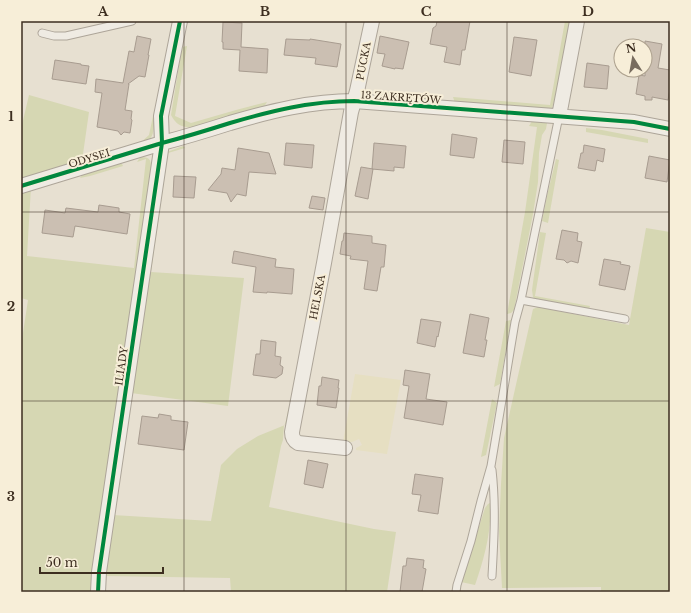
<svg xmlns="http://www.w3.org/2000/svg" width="691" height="613" font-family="'Libre Baskerville',serif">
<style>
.farmland{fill:#e6dfc2}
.green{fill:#d6d7b3}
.building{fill:#cbbfb2;stroke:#a89c90}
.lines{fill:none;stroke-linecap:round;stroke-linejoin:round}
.lane-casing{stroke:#ada599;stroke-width:9}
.street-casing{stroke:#ada599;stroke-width:16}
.lane{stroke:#efebe3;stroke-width:7}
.street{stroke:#efebe3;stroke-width:14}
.cycleway-casing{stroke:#f7eed8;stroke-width:6}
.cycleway{stroke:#00873e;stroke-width:4}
.grid{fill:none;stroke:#3d2e20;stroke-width:1;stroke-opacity:0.55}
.labels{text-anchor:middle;stroke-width:4;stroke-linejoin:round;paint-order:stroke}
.street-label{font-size:10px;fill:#3d2e20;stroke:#f7eed8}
.neatline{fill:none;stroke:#3d2e20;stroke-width:1.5}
.grid-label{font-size:13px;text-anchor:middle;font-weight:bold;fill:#3d2e20}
</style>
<rect width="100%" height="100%" fill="#e7e0d1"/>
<path class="farmland" d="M355,374L401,380L387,454L356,450V448L362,445L359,439L352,442H343Z"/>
<path class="green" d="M565,21H570L554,102L552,108L548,110L455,103L453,97L550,105Z
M187,46L175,116L191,123L236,110L267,102L264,107L194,128C182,127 177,126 171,115L182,47Z
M377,91L439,96L437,102L380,97Z
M29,95L89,112L82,161L138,145L149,135L153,116C154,119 154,122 154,126C153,138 150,141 139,147L21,181V129Z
M532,121L544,122L547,123L546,129L542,135L539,153L538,182L533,214L514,310L511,313L507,314L525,212L537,127L529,126Z
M586,128L602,130L648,139V143L586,132Z
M183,146L185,148L168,153L151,272L244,278L228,406L131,393L167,152Z
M141,157C151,157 151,161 151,169L93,592H21V346L28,300L21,298V190L31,187L27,256L134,268L146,159L137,162L139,159Z
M556,159L559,160L548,223L542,221L547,196Z
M120,163L122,164L123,166L90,176L80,178L83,174Z
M646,228L670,232V592H601V587L502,588L499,532L501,484L504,438L533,309L538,307L629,325Z
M540,232L546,233L535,296L590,306L589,309L535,299L533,297L532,290Z
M511,320L500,384L494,387L506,321Z
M299,359L288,423L284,425L283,440L281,446L269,507L374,529L396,532L387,592H231L230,578L103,576L113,515L211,521L221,465L237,449L258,436L285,425Z
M492,399L497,403L486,455L481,457Z
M490,503C492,531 484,559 475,585L461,582L485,508L488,504Z"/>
<path class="building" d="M437,21H470L465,50H462L460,65L444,62L447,47L430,44L433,28L436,26Z
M223,22L242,23L241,47L268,49L267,73L239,71L240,50L223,49V42H222Z
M137,36L151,39L148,55H149L145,77L139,76L128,84H129L125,110L132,111L131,119L132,120L130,133L124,132L121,135L118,131L97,127L102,93L95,92L96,79L123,83L129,51L134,52Z
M380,36L409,42L403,69L395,68V69L382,66L385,54L377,53Z
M514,37L537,40L531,76L509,72Z
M286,39L310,40V39L341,44L337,67L315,64L316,58L284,55Z
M645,41L662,44L658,68L670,70V89L668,100L652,97V100H645V96L636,94L639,75L645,76Z
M55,60L81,64V65L89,66L86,84L52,79Z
M587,63L609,66L607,89L584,87Z
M452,134L477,138L474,158L450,155Z
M504,140L525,142L523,164L502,162Z
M286,143L314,145L312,168L284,165Z
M374,143L406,146L404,168L394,167V171L372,169Z
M584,145L605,149L603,162L597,160L595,171L578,168L581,153H583Z
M238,148L269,153L276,174L249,172L246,196L237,194L231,202L227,193L208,190L221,174L222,168L235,170Z
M649,156L670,160L667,182L645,178Z
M361,167L373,169L368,199L355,196Z
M174,176L196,177L194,198L173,197Z
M312,196L325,198L323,210L309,208Z
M99,205L119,208V212L130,214L127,234L75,226L73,237L42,233L45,210L65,213L66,208L98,212Z
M562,230L578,233L577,241L582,242L578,263L571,261L567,263L564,260L556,259Z
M344,233L372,236V243L386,245L384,267H381L377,291L364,289L368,261L350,259L351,256L340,254L342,241H343Z
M234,251L276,259L275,267L294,269L292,294L267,292V293L253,292L256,267L232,263Z
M604,259L621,262L620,264L630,266L625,290L599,285Z
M470,314L489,318L485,340H487L484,357L463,353Z
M421,319L441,322L438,337L437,336L435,347L417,343Z
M261,340L276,342L275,356L281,357L280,365L283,367L282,374L276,378L253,375L256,354H260Z
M405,370L430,374L426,399L447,402L443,425L404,418L409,386L403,385Z
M322,377L339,380L338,388H339L336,408L317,405L319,386H321Z
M159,414L171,416V420L188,422L184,450L138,444L142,416L158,418Z
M308,460L328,464L323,488L304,484Z
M415,474L443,478L438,514L418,511L421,495L412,494Z
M407,558L424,560L423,568L426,569L422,592H400L403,566H406Z"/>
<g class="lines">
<defs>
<path id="lane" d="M42,33L54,36H66L132,21
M521,300L625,319
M492,576C494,541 496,506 492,470
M456,592L457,585L471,541L481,501L491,466L515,322L521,300L559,116"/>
<path id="street" d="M180,21L161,116L162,143C185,137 208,130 230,123C271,111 311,101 354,101L634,122L670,129
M559,116L577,21
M21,186L162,143L99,572L98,592
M345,448L298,443C293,440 292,437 292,432L324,263L351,112L357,91L372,21"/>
</defs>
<use href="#lane" class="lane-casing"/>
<use href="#street" class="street-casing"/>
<use href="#lane" class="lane"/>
<use href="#street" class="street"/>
<defs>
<path id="cycleway" d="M180,21L161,116L162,143C185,137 208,130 230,123C271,111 311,101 354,101L634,122L670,129
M21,186L162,143L99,572L98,592"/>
</defs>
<use href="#cycleway" class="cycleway-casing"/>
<use href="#cycleway" class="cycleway"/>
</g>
<path class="grid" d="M184,21V592M346,21V592M507,21V592M21,212H670M21,401H670"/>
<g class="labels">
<g class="street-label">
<text transform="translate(363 61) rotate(-79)" y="4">PUCKA</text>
<text transform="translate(401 97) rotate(4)" y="4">13 ZAKRĘTÓW</text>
<text transform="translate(89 158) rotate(-17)" y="4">ODYSEI</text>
<text transform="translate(317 297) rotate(-79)" y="4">HELSKA</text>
<text transform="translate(121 366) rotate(-82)" y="4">ILIADY</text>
</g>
</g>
<rect width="691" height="613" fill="none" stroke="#f7eed8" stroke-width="44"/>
<g transform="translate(633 58) rotate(349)"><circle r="19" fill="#f7eed8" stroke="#ada18e"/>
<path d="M0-3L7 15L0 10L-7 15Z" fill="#786c5e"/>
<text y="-6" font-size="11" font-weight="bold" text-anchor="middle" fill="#3d2e20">N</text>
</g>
<path d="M40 567v6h123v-6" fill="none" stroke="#3d2e20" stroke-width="2"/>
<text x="46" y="567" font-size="12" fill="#3d2e20" stroke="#f7eed8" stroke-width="3" paint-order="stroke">50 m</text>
<rect x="22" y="22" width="647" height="569" class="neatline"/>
<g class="grid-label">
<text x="103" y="16">A</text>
<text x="265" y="16">B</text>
<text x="426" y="16">C</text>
<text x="588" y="16">D</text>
<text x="11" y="121">1</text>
<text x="11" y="311">2</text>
<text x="11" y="501">3</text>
</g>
</svg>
